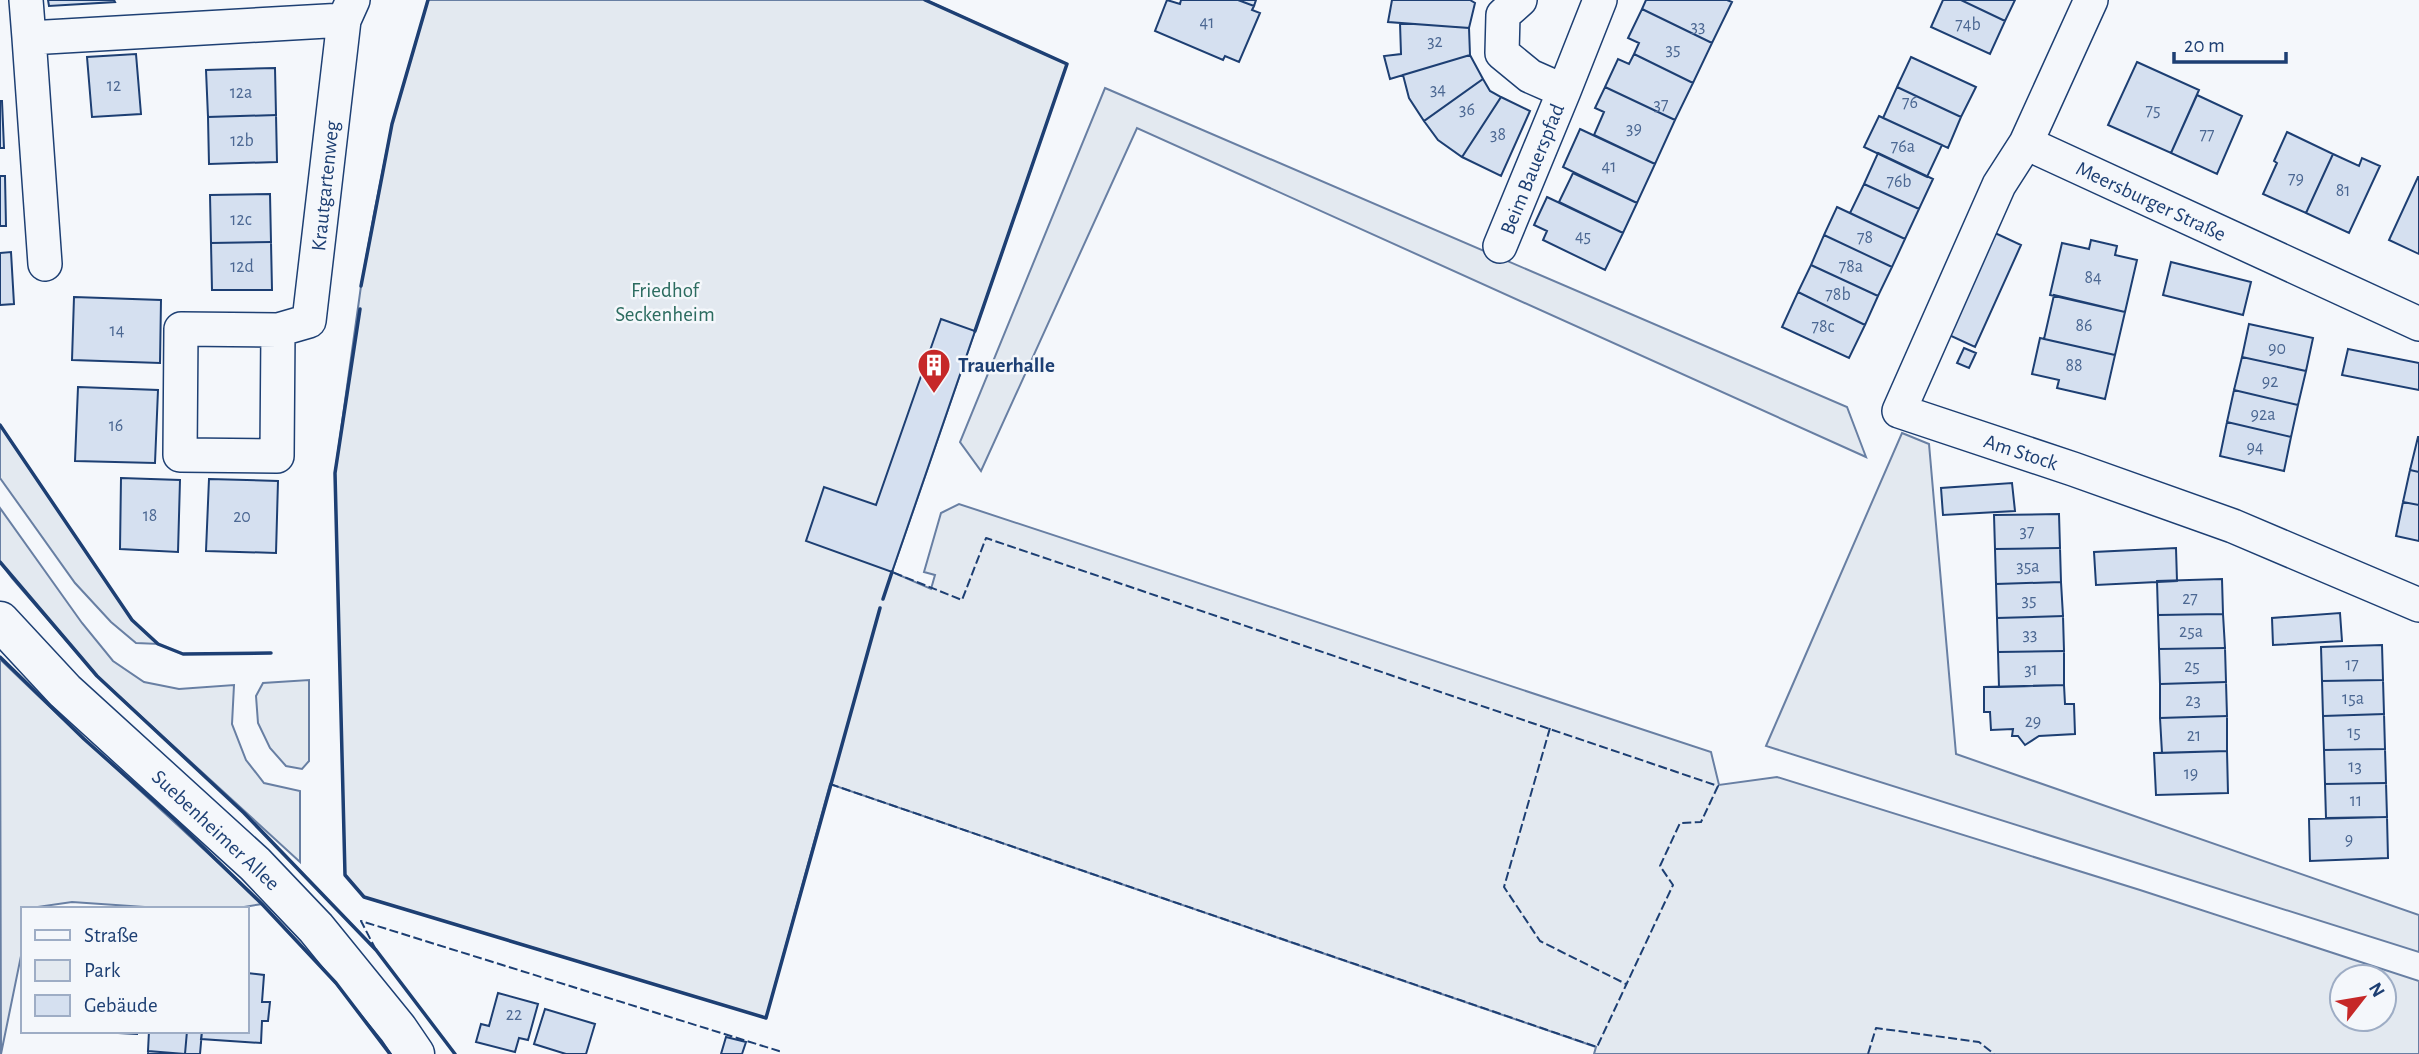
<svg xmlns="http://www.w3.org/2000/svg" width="2419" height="1054" font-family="'Alegreya Sans',sans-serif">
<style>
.green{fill:#e3e9f0;stroke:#687fa3;stroke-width:2;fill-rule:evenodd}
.building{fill:#d5e0f0;stroke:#1d3f73;stroke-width:2}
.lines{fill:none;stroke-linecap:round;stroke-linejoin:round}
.street-casing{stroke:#1d3f73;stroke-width:36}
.secondary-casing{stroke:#1d3f73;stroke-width:41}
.street{stroke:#f4f7fb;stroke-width:33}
.secondary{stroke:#f4f7fb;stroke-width:38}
.fence{stroke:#1d3f73;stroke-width:2;stroke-dasharray:9 3.5;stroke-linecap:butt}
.wall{stroke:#1d3f73;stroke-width:3.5}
.labels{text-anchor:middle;stroke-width:5;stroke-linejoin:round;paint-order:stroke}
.number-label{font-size:18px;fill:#4b6792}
.street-label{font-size:21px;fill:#1d3f73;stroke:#f4f7fb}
.park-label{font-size:21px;fill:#2c6c60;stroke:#f4f7fb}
.poi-label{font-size:21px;font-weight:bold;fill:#1d3f73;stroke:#f4f7fb;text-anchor:start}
</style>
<rect width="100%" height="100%" fill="#f4f7fb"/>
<path class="green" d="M428,0H926L1067,64L892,572L931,589L935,575L924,572L941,513L959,504L1711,752L1719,785L1777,777L2140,890L2419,981V1054H1594L1596,1047L830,784L766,1018L364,897L345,875L335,473L361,286L374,214L392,124ZM2342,977H2384V1019H2342Z
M1105,88L1847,407L1866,457L1137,128L981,471L960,442Z
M0,425L132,620L158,644L136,643L111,622L75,583L0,478Z
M1902,433L1929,444L1956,754L2419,915V952L1766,746Z
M0,508L82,623L113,661L144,682L179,689L234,685L232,724L246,760L264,783L300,791V862L97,676L12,578L0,562Z
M0,659C86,743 175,821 262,904L232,909H174L72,902L23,909L21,956L1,1054Z
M309,680V761L302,769L286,766L270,748L258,723L256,696L263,683Z"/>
<path class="building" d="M48,0H114L115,2L49,6Z
M1167,0L1180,4L1181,0H1238L1254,6L1252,10L1260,13L1239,62L1225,56L1223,60L1155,31Z
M1238,0H1256L1254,6Z
M1392,0H1470L1475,3L1469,28L1388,22Z
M1646,0H1727L1732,2L1712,43L1642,9Z
M1943,0H1961L2005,21L1990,54L1931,27Z
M1961,0H2015L2005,21Z
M1642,9L1712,43L1693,83L1634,54L1639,43L1628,38Z
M1400,23L1469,28L1470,55L1390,79L1384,56L1401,54Z
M136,54L141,114L92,117L87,57Z
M1634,54L1693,83L1675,120L1605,87L1618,59L1629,64Z
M1470,55L1483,79L1424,121L1409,98L1403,75Z
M1911,57L1976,87L1961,117L1897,87Z
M2137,62L2199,90L2171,153L2108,125Z
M275,68L276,115L208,117L206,70Z
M1483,79L1490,91L1501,97L1462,157L1438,140L1424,121Z
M1605,87L1675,120L1655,164L1594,135L1604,112L1595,108Z
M1897,87L1961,117L1948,148L1883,118Z
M2197,95L2242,116L2217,174L2171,153Z
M1501,97L1530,111L1501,176L1462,157Z
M0,101H2L4,148H0Z
M276,115L277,162L209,164L208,117Z
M1879,116L1942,145L1927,177L1864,147Z
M1580,129L1655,164L1637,203L1563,167Z
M2287,132L2333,154L2306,213L2263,194L2277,163L2274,161Z
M1878,153L1933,179L1919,209L1864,184Z
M2333,154L2359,166L2362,158L2380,166L2349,233L2306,213Z
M1573,173L1637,203L1623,233L1559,202Z
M0,176H5L6,226H0Z
M2418,177H2419V254L2389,240Z
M1864,184L1919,209L1905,239L1850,213Z
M270,194L271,242L211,243L210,195Z
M1547,197L1623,233L1605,270L1543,240L1547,231L1534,225Z
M1837,207L1905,239L1892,267L1824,235Z
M1995,233L2021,245L1975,347L1949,335Z
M1824,235L1892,267L1878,296L1811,265Z
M2091,240L2117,246L2115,255L2137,260L2125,312L2050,295L2062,243L2089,249Z
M271,242L272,290H212L211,243Z
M11,252L14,304L0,305V253Z
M2171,262L2251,282L2243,315L2163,295Z
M1811,265L1878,296L1865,325L1798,292Z
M1798,292L1865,325L1849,358L1782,327Z
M2054,295L2125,312L2115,355L2044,339Z
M74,297L161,300L160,363L72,360Z
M941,319L975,331L892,572L806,541L824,487L876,505Z
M2249,324L2313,338L2306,371L2242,357Z
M2040,338L2115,355L2105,399L2057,388L2059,380L2032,374Z
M1964,348L1976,353L1969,368L1957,363Z
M2348,349L2419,363V390L2342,375Z
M2242,357L2306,371L2298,405L2234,390Z
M78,387L158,390L155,463L75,461Z
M2234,390L2298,405L2291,437L2227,422Z
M2227,422L2291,437L2284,471L2220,456Z
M2418,437H2419V472L2410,470Z
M2410,470L2419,472V505L2403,502Z
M121,478L180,480L178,552L120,549Z
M209,479L278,481L276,553L206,551Z
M2012,483L2015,511L1943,515L1941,488Z
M2403,502L2419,505V541L2396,536Z
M2059,514L2060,548L1995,549L1994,515Z
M2060,548L2061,582L1996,584L1995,549Z
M2176,548L2177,581L2096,585L2094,552Z
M2222,579L2223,614L2158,615L2157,581Z
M2061,582L2063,616L1997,618L1996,584Z
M2340,613L2342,641L2273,645L2272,618Z
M2223,614L2225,648L2159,649L2158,615Z
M2063,616L2064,651L1998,652L1997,618Z
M2382,645L2383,680L2322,681L2321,647Z
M2225,648L2226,682L2160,684L2159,649Z
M2064,651V685L1999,687L1998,652Z
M2383,680L2384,714L2323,716L2322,681Z
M2226,682L2227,716L2160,718V684Z
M2064,685L2065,704H2074L2075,734L2039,736L2025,745L2018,736H2012L2013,729L1991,730L1990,712H1984V687Z
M2384,714L2385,749L2324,750L2323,716Z
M2227,716V751L2162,753L2160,718Z
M2385,749L2386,783L2325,784L2324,750Z
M2227,751L2228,793L2156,795L2154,753Z
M2386,783L2387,817L2326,818L2325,784Z
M2387,817L2388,858L2310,861L2309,819Z
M247,973L264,975L262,1002H270L268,1021H262L261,1043L201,1039L202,1031H247Z
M498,993L538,1004L528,1040L519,1038L515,1052L476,1042L481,1024L489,1026Z
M545,1009L595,1024L586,1054H566L534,1044Z
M78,1031H137V1034Z
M149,1031H187L185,1054L148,1051Z
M187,1031H202L200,1054H185Z
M726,1037L746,1042L742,1054H721Z
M148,1051L185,1054H148Z"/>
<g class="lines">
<defs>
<path id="street" d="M26,0L29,38L344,20
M1520,0L1503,15L1502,53L1530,76L1564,91L1600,0
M2091,0L2026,143L1999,185L1899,411L2073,469L2233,526L2419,605
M29,38L45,264
M2026,143L2419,324
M1500,246L1564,91
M181,329L278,330L277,456L180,455Z
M278,330L309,321L344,20L353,0"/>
<path id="secondary" d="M0,621L65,691L255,864L316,928L398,1029L415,1054"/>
</defs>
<use href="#street" class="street-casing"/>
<use href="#secondary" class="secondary-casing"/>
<use href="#street" class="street"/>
<use href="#secondary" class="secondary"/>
<path class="fence" d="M1550,728L1504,887L1540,941L1626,984
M830,784L1597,1047L1673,885L1660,866L1680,823L1701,822L1718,786L986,538L962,600L892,572
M376,950L361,921L779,1051L778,1054
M1868,1054L1876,1028L1979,1042L1994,1054"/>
<path class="wall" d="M925,0L1067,64L975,331
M361,286L392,124L428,0
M360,309L335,473L345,875L364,897L766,1018L880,608
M0,425L132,620L158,644L183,654L271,653
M0,562L97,676L244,813L376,950L455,1054
M883,599L892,572
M0,657L84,739L174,819L262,904L336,983L390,1054"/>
</g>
<defs>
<symbol id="building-pin" viewBox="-11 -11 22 30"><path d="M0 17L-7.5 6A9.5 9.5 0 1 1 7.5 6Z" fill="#c62828" stroke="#f4f7fb"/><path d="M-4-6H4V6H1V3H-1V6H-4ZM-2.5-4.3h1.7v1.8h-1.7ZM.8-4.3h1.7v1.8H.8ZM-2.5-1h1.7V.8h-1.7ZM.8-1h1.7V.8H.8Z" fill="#fff"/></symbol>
</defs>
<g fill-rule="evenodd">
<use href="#building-pin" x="915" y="346" width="38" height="52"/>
</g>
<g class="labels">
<g class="number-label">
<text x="1207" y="28">41</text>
<text x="1968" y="30">74b</text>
<text x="1698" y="32">33</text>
<text x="1435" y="47">32</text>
<text x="1673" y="55">35</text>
<text x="114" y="91">12</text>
<text x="1438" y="95">34</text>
<text x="241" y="98">12a</text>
<text x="1910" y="108">76</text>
<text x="1661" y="110">37</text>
<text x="1467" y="115">36</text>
<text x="2153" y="116">75</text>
<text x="1634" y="134">39</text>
<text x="1498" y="140">38</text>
<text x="2207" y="140">77</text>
<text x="242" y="146">12b</text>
<text x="1903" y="152">76a</text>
<text x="1609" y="172">41</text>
<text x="2296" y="184">79</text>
<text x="1899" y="187">76b</text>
<text x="2343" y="196">81</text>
<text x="241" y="225">12c</text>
<text x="1583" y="242">45</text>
<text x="1865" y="243">78</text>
<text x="242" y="272">12d</text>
<text x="1851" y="272">78a</text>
<text x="2093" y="283">84</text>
<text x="1838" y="300">78b</text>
<text x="2084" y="331">86</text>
<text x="1823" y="332">78c</text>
<text x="117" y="336">14</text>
<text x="2277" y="354">90</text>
<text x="2074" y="371">88</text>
<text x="2270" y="387">92</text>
<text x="2263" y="420">92a</text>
<text x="116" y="431">16</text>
<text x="2255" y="453">94</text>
<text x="150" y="521">18</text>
<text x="242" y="522">20</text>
<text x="2027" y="537">37</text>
<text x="2028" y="572">35a</text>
<text x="2190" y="604">27</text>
<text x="2029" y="606">35</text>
<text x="2191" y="637">25a</text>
<text x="2030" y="640">33</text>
<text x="2352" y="670">17</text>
<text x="2192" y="672">25</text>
<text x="2031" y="675">31</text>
<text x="2353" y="704">15a</text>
<text x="2193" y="706">23</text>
<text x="2033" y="727">29</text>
<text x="2354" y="738">15</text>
<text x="2194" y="741">21</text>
<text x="2355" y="772">13</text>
<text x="2191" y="779">19</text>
<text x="2356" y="806">11</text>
<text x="2349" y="845">9</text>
<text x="514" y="1020">22</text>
</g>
<g class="street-label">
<text transform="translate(1532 169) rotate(-68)" y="7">Beim Bauerspfad</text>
<text transform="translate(325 186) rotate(-84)" y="7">Krautgartenweg</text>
<text transform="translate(2151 201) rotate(25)" y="7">Meersburger Straße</text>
<text transform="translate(2021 452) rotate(18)" y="7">Am Stock</text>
<text transform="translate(216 830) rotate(43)" y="7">Suebenheimer Allee</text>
</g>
<g class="park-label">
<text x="665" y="297">Friedhof<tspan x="665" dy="24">Seckenheim</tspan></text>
</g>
<g class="poi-label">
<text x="958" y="372">Trauerhalle</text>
</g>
</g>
<rect x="21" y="907" width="228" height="126" fill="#f4f7fb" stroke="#9eadc5" stroke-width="2"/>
<rect x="35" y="930" width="35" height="10" fill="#f4f7fb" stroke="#9eadc5" stroke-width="2"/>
<text x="84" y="942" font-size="21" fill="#1d3f73">Straße</text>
<rect x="35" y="960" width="35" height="21" fill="#e3e9f0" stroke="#9eadc5" stroke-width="2"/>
<text x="84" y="977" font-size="21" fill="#1d3f73">Park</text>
<rect x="35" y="995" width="35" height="21" fill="#d5e0f0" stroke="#9eadc5" stroke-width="2"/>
<text x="84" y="1012" font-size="21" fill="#1d3f73">Gebäude</text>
<g transform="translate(2363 998) rotate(59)"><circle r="33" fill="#f4f7fb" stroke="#9eadc5" stroke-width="2"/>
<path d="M0-5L12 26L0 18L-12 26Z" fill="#c62828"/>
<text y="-10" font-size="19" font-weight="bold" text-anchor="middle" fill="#1d3f73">N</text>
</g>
<path d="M2174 52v10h112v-10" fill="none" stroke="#1d3f73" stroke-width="3.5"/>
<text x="2184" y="52" font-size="21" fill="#1d3f73" stroke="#f4f7fb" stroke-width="5" paint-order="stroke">20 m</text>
</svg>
